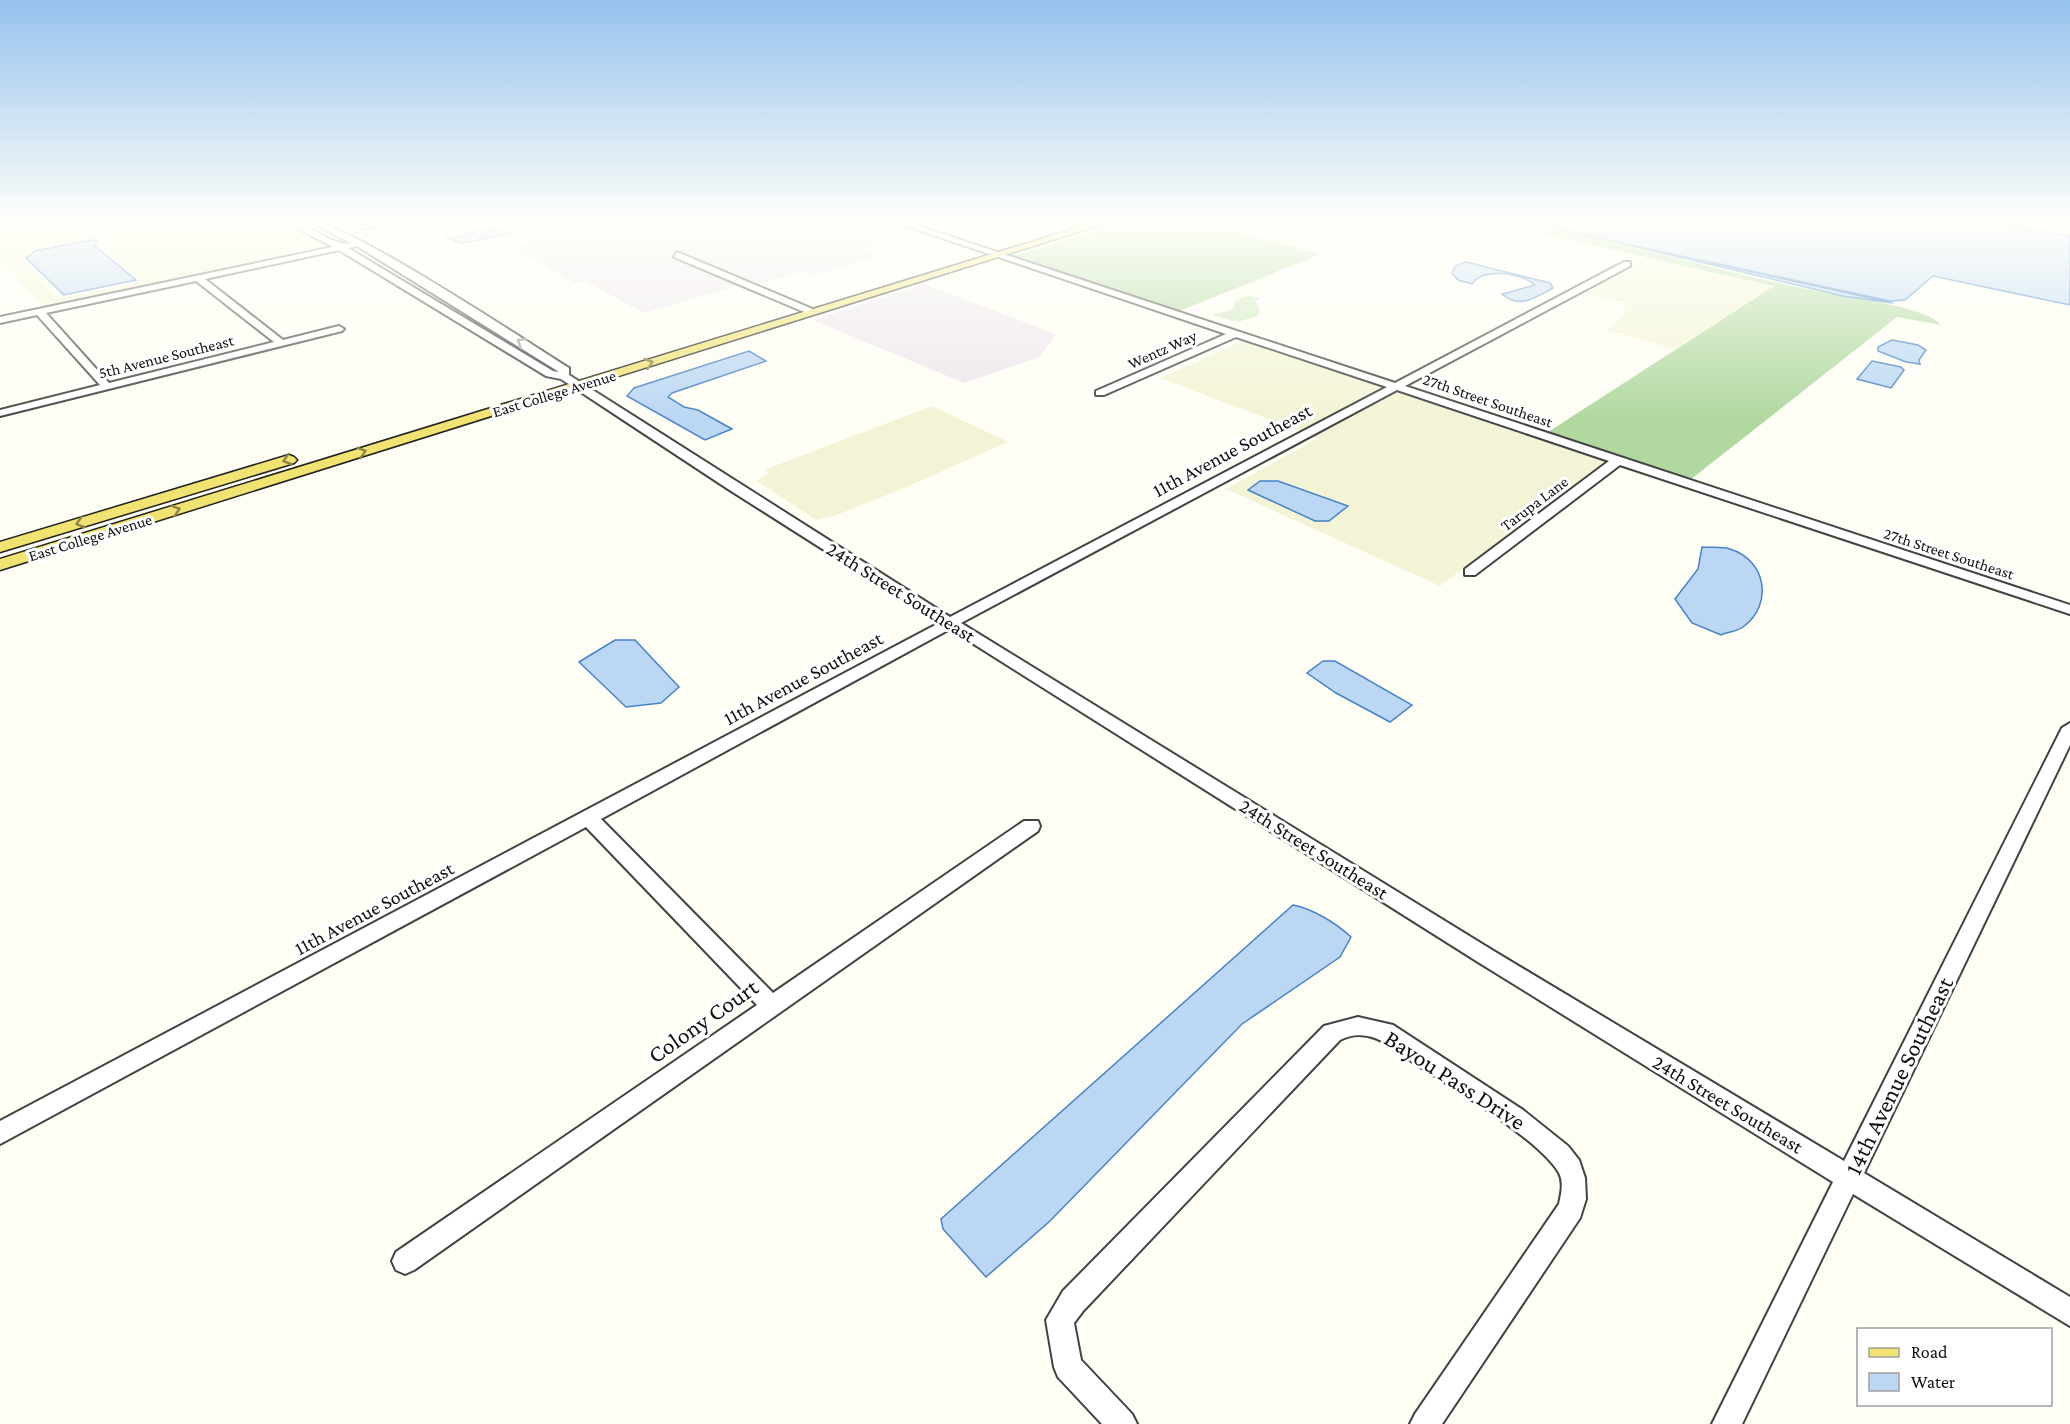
<svg xmlns="http://www.w3.org/2000/svg" width="2070" height="1424" font-family="'Crimson Pro',serif">
<style>
.industrial{fill:#eee6ee}
.farmland{fill:#f3f4d5;fill-rule:evenodd}
.green{fill:#cfe8bf}
.forest{fill:#b1d89f}
.water{fill:#bbd7f4;stroke:#4683c7;stroke-width:1.5}
.lines{fill:none;stroke-linecap:round;stroke-linejoin:round}
.minor-casing{stroke:#434343;stroke-width:4}
.major-casing{stroke:#212121;stroke-width:3}
.minor{fill:#fff;fill-rule:evenodd}
.major{fill:#f1e371;fill-rule:evenodd}
.oneway{stroke:#9f9f9f}
.oneway2{stroke:#8c8445}
.labels{text-anchor:middle;stroke-width:6;stroke-linejoin:round;paint-order:stroke}
.far-street-label{font-size:16px;fill:#101010;stroke:#fff}
.street-label{font-size:20px;fill:#101010;stroke:#fff}
.near-street-label{font-size:24px;fill:#101010;stroke:#fff}
</style>
<rect width="100%" height="100%" fill="#fefef5"/>
<path class="industrial" d="M607,221H891L922,231L862,249L881,256L812,276L802,272L756,285L678,253L672,255L742,285L644,313L585,281L574,283L512,247L610,223Z
M924,284L1056,334L1039,357L964,383L813,320Z"/>
<path class="farmland" d="M0,221H273L331,246L44,309L0,261ZM92,239L101,240L98,245L140,280L126,285L58,298L22,258L24,255L33,251Z
M325,221H453L357,240L362,239Z
M901,221H973L975,222L936,232Z
M1645,256L1775,286L1675,349L1606,330L1625,313L1624,303L1581,292Z
M1247,339L1389,387L1303,432L1160,378Z
M1399,390L1530,435L1608,460L1440,586L1226,489L1318,438L1313,436Z
M932,406L1008,442L904,488L834,516L816,520L757,481L769,473L764,470Z"/>
<path class="green" d="M1249,295L1260,299L1255,301L1260,309L1258,316L1237,322L1212,315L1233,309L1235,301Z"/>
<path class="forest" d="M1128,221H1195L1321,254L1177,312L1011,257Z
M1484,221H1561L1553,227L1565,232C1660,251 1754,282 1851,297C1871,301 1928,309 1941,325L1897,317L1690,480L1545,434L1774,286Z"/>
<path class="water" d="M1565,221H1978L2070,236V305L1933,276L1905,300L1890,301L1566,231L1556,227Z
M494,228H502L509,234L462,243L447,238Z
M92,240H98L95,246L136,280L64,295L26,258L35,251Z
M1620,243L1893,303L1843,296Z
M1466,262L1550,283L1553,288C1535,297 1521,310 1502,294L1535,285C1522,273 1483,267 1472,284L1458,280L1452,273L1455,266Z
M1892,340L1918,345L1926,350L1919,360L1920,364L1906,362L1878,351V347Z
M749,351L766,361L672,393L668,397L684,407L698,410L732,429L705,440L627,396L634,388Z
M1872,361L1901,367L1904,370L1891,388L1857,379Z
M1260,481H1278L1348,506L1329,521H1315L1248,490Z
M1702,547C1710,548 1722,546 1730,549C1766,560 1774,604 1743,627C1738,631 1728,632 1721,635L1692,623L1675,599L1698,569Z
M615,640H635L679,687L661,703L626,707L579,662Z
M1323,661H1335L1412,705L1390,722L1336,693L1307,673Z
M1293,905C1313,909 1336,923 1351,937L1340,957L1242,1024L1050,1221L986,1277L943,1229L941,1219Z"/>
<g class="lines">
<defs>
<path id="minor" d="M283,221C308,220 330,247 351,243L308,221C343,219 527,342 569,368V375L950,617L1387,387L1236,337L1104,395H1096V391L1226,334L892,221H903L1395,383L1624,262H1630V266L1405,386L2070,605V614L1620,465L1475,575H1465V569L1609,461L1397,390L961,623L1492,950L1844,1161L2062,728L2070,723V745L1864,1173L2070,1297V1326L1853,1194L1742,1424H1712L1833,1182L1478,962L950,629L601,819L773,993L1024,821H1038L1040,826L1038,831L414,1270L405,1274L396,1270L392,1261L396,1252L757,1005L586,827L0,1144V1121L939,623L728,489L561,379L546,376L339,250L205,279L283,340L339,326L344,329L342,331L0,416V410L100,385L37,315L0,323V317L333,247ZM357,246L559,372L553,371L348,248ZM196,281L274,342L109,383L46,313Z
M384,221H398L365,229L361,227Z
M677,252L815,310L817,312L809,314L674,257Z
M1358,1017L1393,1025L1523,1110L1568,1146L1579,1160L1585,1178L1586,1199L1580,1218L1442,1424H1410L1415,1414L1559,1204C1561,1195 1564,1182 1559,1173C1540,1140 1449,1085 1414,1063C1402,1055 1389,1043 1375,1038C1364,1034 1351,1034 1340,1040L1083,1311L1074,1323L1081,1360L1132,1414L1137,1424H1102L1058,1377L1054,1367L1046,1320L1063,1291L1324,1026Z"/>
<path id="major" d="M1099,221H1113L0,570V559Z
M289,455L294,457L297,460L294,463L0,552V542Z"/>
</defs>
<use href="#minor" class="minor-casing"/>
<use href="#major" class="major-casing"/>
<use href="#minor" class="minor"/>
<use href="#major" class="major"/>
</g>
<defs><path id="oneway-chevron" d="M-2-3.5L2.5 0L-2 3.5" fill="none" stroke-width="1.6" stroke-linecap="round" stroke-linejoin="round" transform="scale(1.5)"/></defs>
<use class="oneway" href="#oneway-chevron" transform="translate(521 342) rotate(-148)"/>
<g class="oneway2">
<use href="#oneway-chevron" transform="translate(649 363) rotate(-17)"/>
<use href="#oneway-chevron" transform="translate(362 452) rotate(-17)"/>
<use href="#oneway-chevron" transform="translate(287 460) rotate(163)"/>
<use href="#oneway-chevron" transform="translate(176 510) rotate(-17)"/>
<use href="#oneway-chevron" transform="translate(80 523) rotate(163)"/>
</g>
<linearGradient id="sky" x2="0" y2="1"><stop stop-color="#96c2ed"/><stop offset="0.53" stop-color="#fffffa"/><stop offset="1" stop-color="#fffffa" stop-opacity="0"/></linearGradient>
<rect width="2070" height="420" fill="url(#sky)"/>
<g class="labels">
<g class="far-street-label">
<text transform="translate(1162 349) rotate(-24)" y="6">Wentz Way</text>
<text transform="translate(166 356) rotate(-14)" y="6">5th Avenue Southeast</text>
<text transform="translate(554 393) rotate(-17)" y="6">East College Avenue</text>
<text transform="translate(1488 400) rotate(19)" y="6">27th Street Southeast</text>
<text transform="translate(1534 503) rotate(-37)" y="6">Tarupa Lane</text>
<text transform="translate(90 537) rotate(-17)" y="6">East College Avenue</text>
<text transform="translate(1949 553) rotate(18)" y="6">27th Street Southeast</text>
</g>
<g class="street-label">
<text transform="translate(1232 450) rotate(-28)" y="7">11th Avenue Southeast</text>
<text transform="translate(901 592) rotate(32)" y="7">24th Street Southeast</text>
<text transform="translate(803 678) rotate(-28)" y="7">11th Avenue Southeast</text>
<text transform="translate(1314 849) rotate(32)" y="7">24th Street Southeast</text>
<text transform="translate(374 908) rotate(-28)" y="7">11th Avenue Southeast</text>
<text transform="translate(1728 1104) rotate(31)" y="7">24th Street Southeast</text>
</g>
<g class="near-street-label">
<text transform="translate(703 1021) rotate(-35)" y="8">Colony Court</text>
<text transform="translate(1899 1076) rotate(-64)" y="8">14th Avenue Southeast</text>
<text transform="translate(1455 1080) rotate(33)" y="8">Bayou Pass Drive</text>
</g>
</g>
<rect x="1857" y="1328" width="195" height="78" fill="#ffffff" stroke="#9f9f9f" stroke-width="1.5"/>
<rect x="1869" y="1348" width="30" height="9" fill="#f1e371" stroke="#9f9f9f" stroke-width="1.5"/>
<text x="1911" y="1358" font-size="18" fill="#101010">Road</text>
<rect x="1869" y="1373" width="30" height="18" fill="#bbd7f4" stroke="#9f9f9f" stroke-width="1.5"/>
<text x="1911" y="1388" font-size="18" fill="#101010">Water</text>
</svg>
